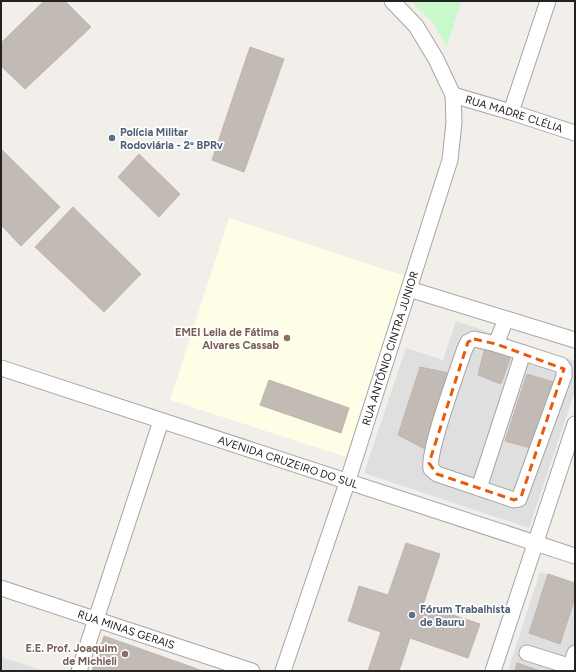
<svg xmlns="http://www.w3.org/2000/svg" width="576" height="672" font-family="Figtree,sans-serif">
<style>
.residential{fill:#e0dfdf}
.education{fill:#fefde5}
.park{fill:#c9f8ca}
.building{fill:#c2bab5;stroke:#c3b4ac}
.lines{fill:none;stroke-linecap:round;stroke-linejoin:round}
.minor-casing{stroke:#a6a6a6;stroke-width:17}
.minor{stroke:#fff;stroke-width:15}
.marked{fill:none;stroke:#e8590c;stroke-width:3;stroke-dasharray:8 5;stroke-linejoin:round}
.service-dot{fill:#5c6f8a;stroke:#fff;stroke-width:1.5}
.education-dot{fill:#8d6e63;stroke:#fff;stroke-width:1.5}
.labels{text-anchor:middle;stroke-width:3.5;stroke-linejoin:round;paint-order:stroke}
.street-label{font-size:11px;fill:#222;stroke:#fff}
.service-label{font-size:11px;font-weight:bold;fill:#4e5e75;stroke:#fff;text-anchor:start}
.education-label{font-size:11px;font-weight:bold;fill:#785e54;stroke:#fff;text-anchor:end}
</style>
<rect width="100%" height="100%" fill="#f2eee9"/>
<path class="residential" d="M456,321L575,361V391L529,528L364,473L406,348L443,360Z
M540,572L575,583V671H508Z
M1,657L44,671H1Z"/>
<path class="education" d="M229,218L405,276L346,457L170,400Z"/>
<path class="park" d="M411,1H461L447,46L433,23Z"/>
<path class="building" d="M44,1H65L91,27L25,89L1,66V43Z
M250,47L284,59L244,172L212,160Z
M1,149L60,207L21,246L1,225Z
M139,154L180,194L159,217L118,177Z
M73,207L141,274L104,312L35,247Z
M485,347L511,356L501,384L478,375Z
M420,367L449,373L425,449L398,435Z
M527,374L557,383L534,449L505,441Z
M269,380L349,408L341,433L260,405Z
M406,543L440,554L423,605L480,624L468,658L410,638L399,671H368L381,632L348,621L359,586L388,595Z
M548,574L575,583V598L560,644L529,633Z
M104,636L203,671H92Z
M517,663L540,671H515Z"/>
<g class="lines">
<defs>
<g id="minor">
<path id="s1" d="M453,95L511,112L575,133"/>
<path d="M511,112L548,1"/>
<path d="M409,289L575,340"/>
<path d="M474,339L496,344L561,365L564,369V376L519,499L514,500L437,474L431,469C427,453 457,372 464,351L468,342Z"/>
<path d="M496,344L506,319"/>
<path id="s2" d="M1,368L575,556"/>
<path d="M479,488L523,353"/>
<path id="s3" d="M1,588L252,671"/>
<path d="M527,653L575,668"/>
<path d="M570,667L575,653"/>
<path d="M79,671L161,421"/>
<path id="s4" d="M283,671L348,480L450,160L454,122L453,95L436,59L416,26L392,1"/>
<path d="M493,671L575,424"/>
</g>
</defs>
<use href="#minor" class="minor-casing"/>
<use href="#minor" class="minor"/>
</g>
<path class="marked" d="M474,339L496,344L564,369L521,497L514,500L437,474L429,463L468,342Z"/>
<g class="service-dot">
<circle cx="112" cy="138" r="4"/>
<circle cx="412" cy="615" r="4"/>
</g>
<g class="education-dot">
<circle cx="287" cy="338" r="4"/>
<circle cx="125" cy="654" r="4"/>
</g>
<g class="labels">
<g class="street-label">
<text dy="4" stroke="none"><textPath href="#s1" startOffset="64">RUA MADRE CLÉLIA</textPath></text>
<text dy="4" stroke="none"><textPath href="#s4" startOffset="340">RUA ANTÔNIO CINTRA JUNIOR</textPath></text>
<text dy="4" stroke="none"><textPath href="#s2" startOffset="302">AVENIDA CRUZEIRO DO SUL</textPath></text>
<text dy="4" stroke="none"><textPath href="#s3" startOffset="132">RUA MINAS GERAIS</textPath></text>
</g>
<g class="service-label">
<text x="120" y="136">Polícia Militar<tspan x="120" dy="13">Rodoviária - 2º BPRv</tspan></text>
<text x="420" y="613">Fórum Trabalhista<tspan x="420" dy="13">de Bauru</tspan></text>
</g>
<g class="education-label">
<text x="279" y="336">EMEI Leila de Fátima<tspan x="279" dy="13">Alvares Cassab</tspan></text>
<text x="117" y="652">E.E. Prof. Joaquim<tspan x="117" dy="13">de Michieli</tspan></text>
</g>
</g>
<rect width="576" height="672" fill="none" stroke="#222222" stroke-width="4"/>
</svg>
